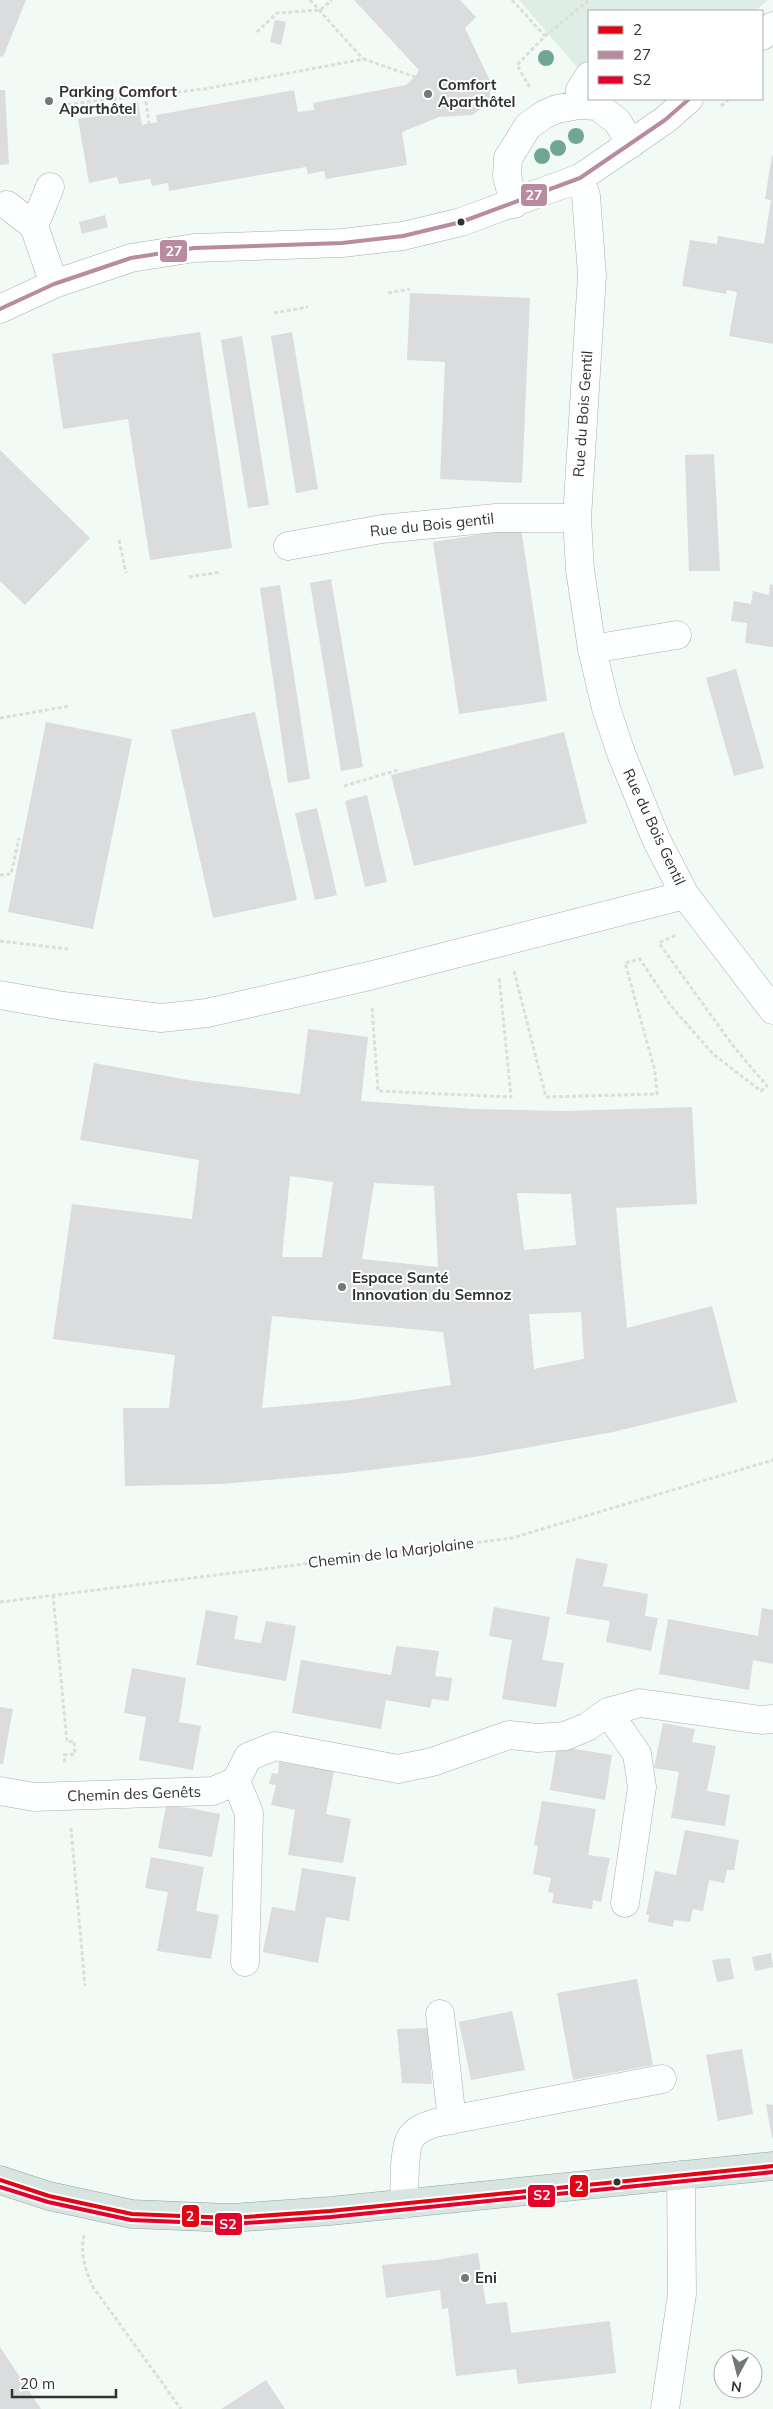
<svg xmlns="http://www.w3.org/2000/svg" width="773" height="2409" font-family="Mulish,sans-serif">
<style>
.built{fill:#deede6}
.building{fill:#dadcdd;fill-rule:evenodd}
.lines{fill:none;stroke-linecap:round;stroke-linejoin:round}
.minor-casing{stroke:#a9afac;stroke-width:29}
.major-casing{stroke:#8ea69f;stroke-width:29}
.path{stroke:#dcdedc;stroke-width:3;stroke-dasharray:4 2.5;stroke-linecap:butt}
.minor{stroke:#fdfefe;stroke-width:28}
.major{stroke:#d7e4e0;stroke-width:28}
.bus-1-casing{stroke:#fff;stroke-width:8}
.bus-2-casing{stroke:#fff;stroke-width:8}
.bus-3-casing{stroke:#fff;stroke-width:8}
.bus-1{stroke:#e30513;stroke-width:4}
.bus-2{stroke:#b98ba1;stroke-width:4}
.bus-3{stroke:#e4002b;stroke-width:4}
.tree{fill:#71a695}
.poi-dot{fill:#737977;stroke:#fff;stroke-width:2}
.bus-dot{fill:#2f3432;stroke:#fff;stroke-width:2}
.labels{text-anchor:middle;stroke-width:4;stroke-linejoin:round;paint-order:stroke}
.poi-label{font-size:15px;font-weight:bold;fill:#2f3432;stroke:#fff;text-anchor:start}
.street-label{font-size:15px;fill:#2f3432;stroke:#fff}
.line-badge{stroke:#fff;stroke-width:2}
.badge-label{font-size:14px;text-anchor:middle;font-weight:bold;fill:#fff}
</style>
<rect width="100%" height="100%" fill="#f2faf6"/>
<path class="built" d="M519,0H768L755,11H589V81Z"/>
<path class="building" d="M0,0H26L3,57L0,56Z
M354,0H460L476,17L465,28L491,83L490,97L484,107L472,115L439,117L402,132L407,165L326,179L324,171L308,174L306,167L169,191L168,183L152,186L150,179L119,184L117,177L89,183L78,119L106,115L105,108L138,102L142,125L157,122L156,115L294,90L298,112L314,110L313,103L406,85L415,77L419,70Z
M275,20L286,22L281,45L270,42Z
M0,90H5L9,164L0,165Z
M772,155L773,156V344L729,336L737,292L727,290L726,294L682,286L690,240L717,244L718,236L764,244L771,200L765,199Z
M105,215L108,227L82,234L79,222Z
M410,293L530,298L522,483L440,479L445,362L407,360Z
M200,332L232,548L150,560L128,419L63,429L52,354Z
M292,332L318,489L296,493L271,336Z
M242,336L269,505L248,508L221,340Z
M0,450L90,538L25,605L0,581Z
M714,454L720,571H689L685,455Z
M521,528L547,701L459,714L433,542Z
M331,579L363,767L341,771L310,583Z
M770,584L773,585V647L745,643L747,623L731,621L734,601L751,604L753,591L769,595Z
M280,585L310,779L288,783L260,588Z
M736,669L764,768L734,776L706,678Z
M255,712L297,900L213,918L171,730Z
M46,722L132,739L93,929L8,912Z
M564,732L587,823L414,866L391,775Z
M367,795L387,882L365,887L345,801Z
M317,808L337,895L315,900L295,813Z
M308,1029L368,1037L361,1101L473,1109L565,1111L692,1107L697,1204L616,1208L627,1328L712,1306L737,1402L613,1432L474,1457L346,1473L222,1484L125,1486L123,1408H169L175,1355L53,1339L72,1204L192,1219L199,1160L80,1140L94,1063L194,1081L300,1094ZM290,1176L333,1182L322,1257H282ZM374,1183L434,1186L438,1267L362,1259ZM517,1193L571,1194L576,1245L524,1250ZM581,1312L584,1359L534,1369L529,1314ZM272,1316L443,1332L451,1385L351,1400L262,1408Z
M576,1558L608,1564L603,1586L648,1594L645,1616L658,1618L651,1651L606,1642L610,1621L566,1614Z
M494,1607L550,1617L542,1660L564,1663L556,1707L502,1699L512,1640L489,1636Z
M762,1608L773,1610V1664L753,1660L749,1690L659,1674L668,1619L758,1636Z
M206,1610L238,1616L234,1639L261,1643L266,1621L296,1626L286,1681L196,1665Z
M396,1646L439,1651L435,1676L452,1678L449,1701L432,1699L430,1708L386,1700L381,1729L292,1713L301,1660L391,1675Z
M132,1668L186,1678L179,1722L201,1726L193,1770L139,1760L146,1717L124,1713Z
M0,1707L13,1709L3,1764H0Z
M663,1723L695,1729L692,1742L716,1746L707,1791L730,1795L725,1826L671,1818L679,1772L654,1768Z
M557,1746L612,1755L605,1800L550,1790Z
M279,1762L334,1771L326,1814L351,1819L343,1863L288,1855L295,1810L271,1805L276,1785L269,1784L272,1773L278,1774Z
M542,1801L596,1809L588,1855L610,1858L601,1902L593,1900L592,1909L552,1903L554,1893L548,1892L551,1878L533,1874L538,1846L534,1845Z
M166,1806L189,1808L220,1814L212,1857L158,1848Z
M685,1830L739,1840L734,1870H727L724,1883L709,1880L703,1911L693,1909L690,1922L674,1920L673,1927L648,1922L649,1915H646L655,1871L676,1875Z
M151,1857L204,1867L196,1911L219,1915L211,1959L157,1951L168,1892L145,1888Z
M302,1868L356,1877L349,1921L326,1917L318,1963L263,1952L272,1907L295,1911Z
M771,1953L773,1967L755,1971L752,1957Z
M730,1958L734,1979L717,1982L712,1960Z
M637,1979L653,2065L573,2080L557,1993Z
M512,2011L525,2070L471,2080L459,2022Z
M428,2028L432,2084L402,2083L397,2029Z
M742,2049L753,2114L718,2121L706,2055Z
M766,2104L773,2105V2138H772Z
M478,2253L486,2304L507,2302L511,2333L610,2321L616,2373L518,2384L516,2369L456,2376L448,2308L442,2309L440,2290L386,2298L382,2265L436,2260Z
M0,2347L41,2409H0Z
M266,2380L285,2409H221Z"/>
<g class="lines">
<defs>
<path id="minor" d="M762,36L773,26
M579,105L580,90L589,76
M580,178L586,196L592,275L577,518L580,570L592,649L606,708L621,753L656,839L685,895L773,1010
M50,187L34,226L54,284
M514,204L507,176L508,158L528,126L545,114L557,109L579,105L597,106L617,121L631,144
M7,205L34,226
M0,309L54,284L131,258L194,248L342,243L403,236L461,222L580,178L665,120L689,99
M288,546L382,529L496,518H577
M592,649L677,635
M0,995L63,1006L161,1018L207,1013L369,976L685,895
M608,1712L637,1754L642,1787L625,1903
M236,1781L249,1813L245,1962
M0,1791L34,1797L213,1791L236,1781L248,1757L275,1746L398,1769L432,1762L509,1735L538,1738L565,1736L587,1727L608,1712L640,1703L761,1720L773,1719
M440,2014L452,2120
M404,2204C405,2188 403,2149 411,2137C417,2129 426,2126 435,2123L662,2079
M665,2409L682,2294L681,2175"/>
<path id="major" d="M0,2180L49,2196L132,2214L231,2218L330,2211L773,2166"/>
</defs>
<use href="#minor" class="minor-casing"/>
<use href="#major" class="major-casing"/>
<path class="path" d="M310,0L363,59
M512,0L545,36L517,65L530,88
M257,32L277,13L320,10L332,0
M545,36L588,1
M145,95L149,124
M61,105L204,89L364,59L415,77
M721,106L729,99
M388,293L410,289
M274,313L308,307
M119,540L126,573
M189,577L220,572
M0,718L70,706
M344,786L398,770
M0,875L11,874L19,838
M0,941L68,949
M514,971L546,1097L657,1094L655,1071L625,963L640,959L671,1006L713,1054L761,1091L767,1086L734,1047L659,943L676,935
M372,1008L378,1091L511,1097L499,976
M53,1595L67,1742L74,1741L75,1754L64,1755L65,1764
M0,1602L512,1538L773,1460
M71,1828L85,1986
M84,2235C80,2254 85,2269 93,2287L181,2409"/>
<use href="#minor" class="minor"/>
<use href="#major" class="major"/>
<defs>
<path id="bus-1" d="M0,2180L49,2196L132,2214L231,2218L330,2211L773,2166"/>
<path id="bus-2" d="M0,309L54,284L131,258L194,248L342,243L403,236L461,222L580,178L665,120L689,99"/>
<path id="bus-3" d="M0,2187L48,2202L131,2220L231,2224L331,2217L773,2172"/>
</defs>
<use href="#bus-1" class="bus-1-casing"/>
<use href="#bus-2" class="bus-2-casing"/>
<use href="#bus-3" class="bus-3-casing"/>
<use href="#bus-1" class="bus-1"/>
<use href="#bus-2" class="bus-2"/>
<use href="#bus-3" class="bus-3"/>
</g>
<g class="tree">
<circle cx="546" cy="58" r="8"/>
<circle cx="576" cy="136" r="8"/>
<circle cx="558" cy="148" r="8"/>
<circle cx="542" cy="156" r="8"/>
</g>
<g class="poi-dot">
<circle cx="428" cy="94" r="5"/>
<circle cx="49" cy="101" r="5"/>
<circle cx="342" cy="1287" r="5"/>
<circle cx="465" cy="2278" r="5"/>
</g>
<g class="bus-dot">
<circle cx="461" cy="222" r="4.5"/>
<circle cx="617" cy="2182" r="4.5"/>
</g>
<g class="labels">
<g class="poi-label">
<text x="438" y="90">Comfort<tspan x="438" dy="17">Aparthôtel</tspan></text>
<text x="59" y="97">Parking Comfort<tspan x="59" dy="17">Aparthôtel</tspan></text>
<text x="352" y="1283">Espace Santé<tspan x="352" dy="17">Innovation du Semnoz</tspan></text>
<text x="475" y="2283">Eni</text>
</g>
<g class="street-label">
<text transform="translate(583 414) rotate(-86)" y="5">Rue du Bois Gentil</text>
<text transform="translate(432 525) rotate(-6)" y="5">Rue du Bois gentil</text>
<text transform="translate(654 827) rotate(65)" y="5">Rue du Bois Gentil</text>
<text transform="translate(391 1553) rotate(-7)" y="5">Chemin de la Marjolaine</text>
<text transform="translate(134 1794) rotate(-2)" y="5">Chemin des Genêts</text>
</g>
</g>
<g class="line-badge">
<rect x="520" y="183" width="28" height="24" rx="5" fill="#b98ba1"/>
<rect x="159" y="239" width="29" height="24" rx="5" fill="#b98ba1"/>
<rect x="569" y="2174" width="20" height="24" rx="5" fill="#e30513"/>
<rect x="527" y="2184" width="29" height="24" rx="5" fill="#e4002b"/>
<rect x="181" y="2204" width="19" height="24" rx="5" fill="#e30513"/>
<rect x="214" y="2212" width="29" height="24" rx="5" fill="#e4002b"/>
</g>
<g class="badge-label">
<text x="534" y="200">27</text>
<text x="174" y="256">27</text>
<text x="579" y="2191">2</text>
<text x="542" y="2200">S2</text>
<text x="190" y="2221">2</text>
<text x="228" y="2229">S2</text>
</g>
<rect x="588" y="10" width="175" height="90" fill="#ffffff" stroke="#acaead"/>
<rect x="598" y="26" width="25" height="8" fill="#e30513" stroke="#acaead"/>
<text x="633" y="35" font-size="15" fill="#2f3432">2</text>
<rect x="598" y="51" width="25" height="8" fill="#b98ba1" stroke="#acaead"/>
<text x="633" y="60" font-size="15" fill="#2f3432">27</text>
<rect x="598" y="76" width="25" height="8" fill="#e4002b" stroke="#acaead"/>
<text x="633" y="85" font-size="15" fill="#2f3432">S2</text>
<g transform="translate(738 2374) rotate(187)"><circle r="24" fill="#ffffff" stroke="#acaead"/>
<path d="M0-4L9 19L0 12L-9 19Z" fill="#737977"/>
<text y="-8" font-size="14" font-weight="bold" text-anchor="middle" fill="#2f3432">N</text>
</g>
<path d="M12 2389v8h104v-8" fill="none" stroke="#2f3432" stroke-width="2.5"/>
<text x="20" y="2389" font-size="15" fill="#2f3432" stroke="#ffffff" stroke-width="4" paint-order="stroke">20 m</text>
</svg>
